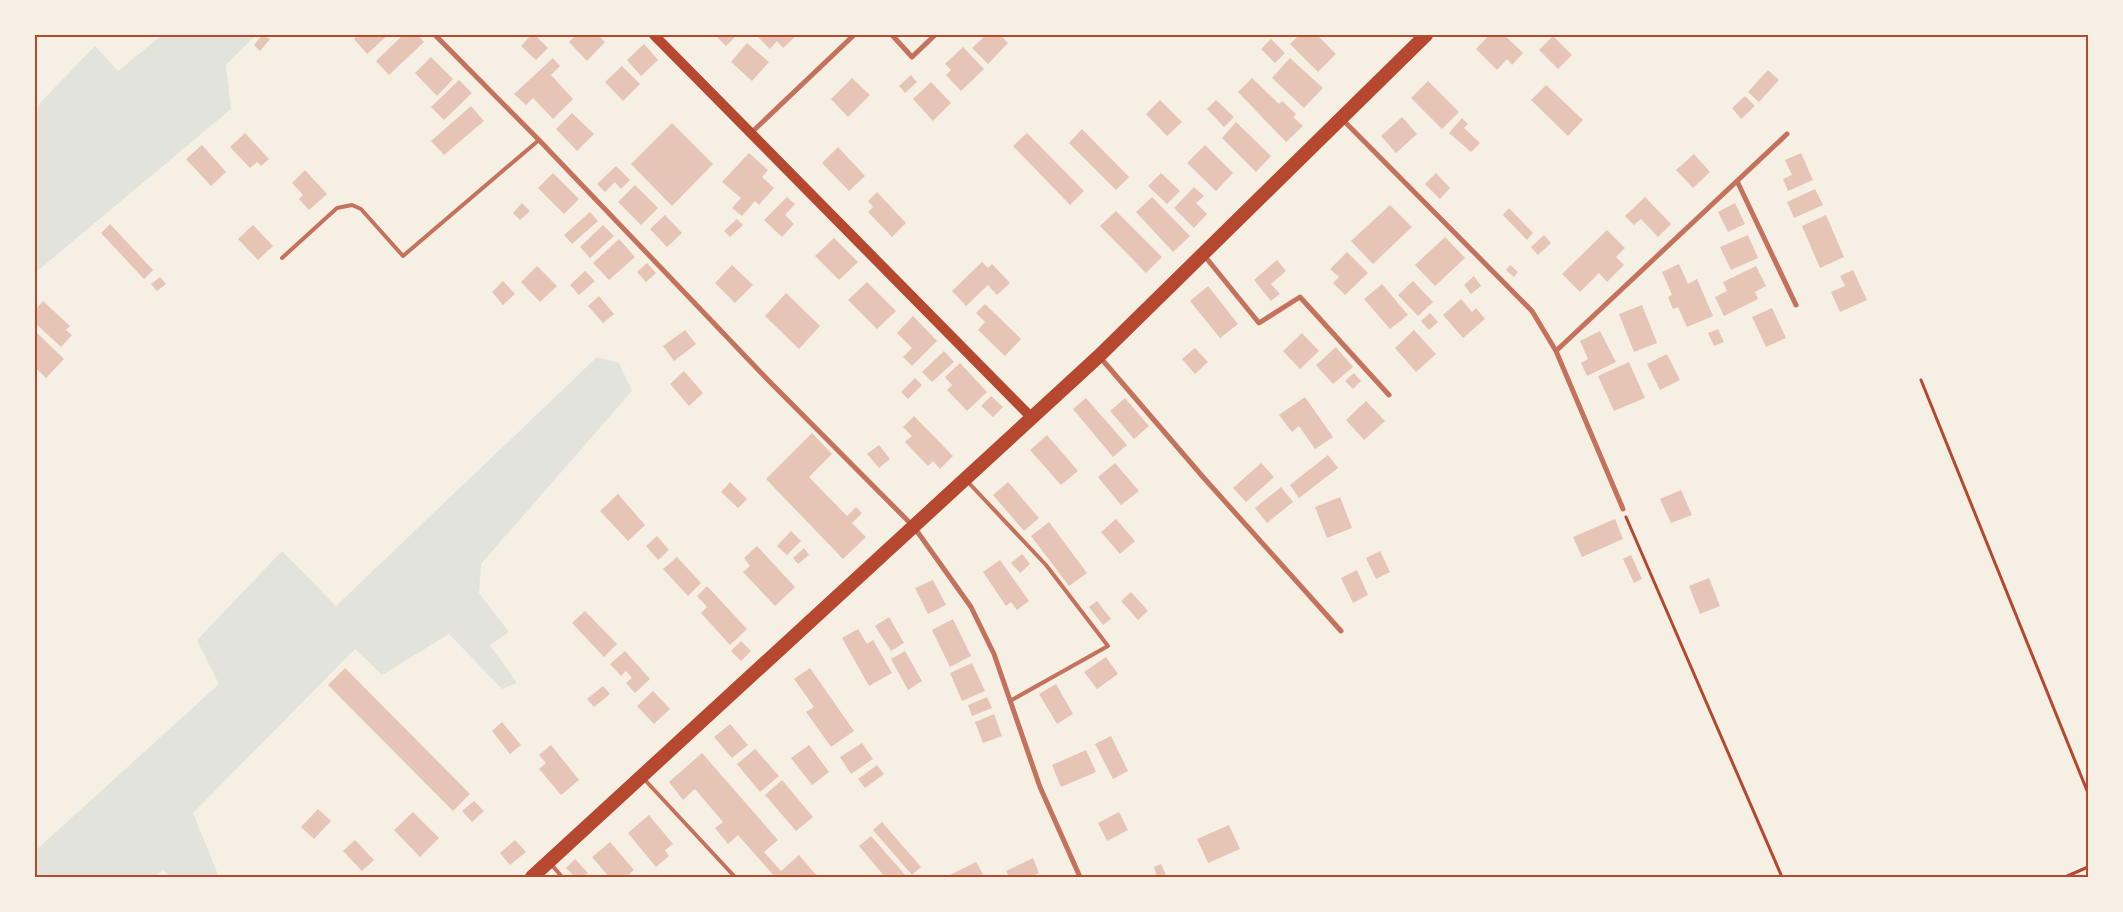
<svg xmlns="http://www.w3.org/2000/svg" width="2123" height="912" font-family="Ubuntu,sans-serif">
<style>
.green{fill:#e2e4dc}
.building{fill:#e6c5b7}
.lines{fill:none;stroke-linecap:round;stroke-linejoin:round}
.path{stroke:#b5482f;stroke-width:3}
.service{stroke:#c5725c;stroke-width:4}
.minor{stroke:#c5725c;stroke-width:5}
.secondary{stroke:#b5482f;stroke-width:10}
.trunk{stroke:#b5482f;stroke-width:14}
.neatline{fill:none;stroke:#b5482f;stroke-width:2}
</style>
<rect width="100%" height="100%" fill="#f6efe4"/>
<path class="green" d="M162,35H256L226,65L231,109L35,273V108L95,46L118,71Z
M597,357L619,363L632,391L481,564L479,593L509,632L490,645L517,683L502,689L449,634L382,675L355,649L193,813L219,877H172L163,870L155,877H35V851L219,684L197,640L282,551L336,606Z"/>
<path class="building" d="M262,35L270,39L260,51L254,45Z
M358,35H388L367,54L354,39Z
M403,35H418L424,42L389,75L376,61Z
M531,35H535L548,48L536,60L521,46Z
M576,35H602L600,37L605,42L587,61L569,42Z
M715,35H737L726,46Z
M756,35H797L783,48L777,41L770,49Z
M986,35H1000L1008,43L988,64L972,48Z
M1299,35H1317L1336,54L1318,72L1290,44Z
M1489,35H1504L1523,53L1512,65L1507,59L1497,70L1476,49Z
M1553,36L1572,55L1558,69L1539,50Z
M1271,39L1285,53L1275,63L1261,49Z
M747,43L769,62L752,81L731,62Z
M644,44L658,60L641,76L627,60Z
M963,47L984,69L961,91L946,75L951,70L945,64Z
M431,57L453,79L437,96L415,73Z
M553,58L560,66L551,75L573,99L553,119L533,98L526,105L514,94Z
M1290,58L1323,88L1304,108L1272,78Z
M622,66L640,84L623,101L605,82Z
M1768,70L1779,80L1759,102L1748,92Z
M911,75L917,82L905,93L899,86Z
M852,78L870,95L848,117L831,99Z
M1252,78L1279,104L1282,101L1296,114L1293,117L1303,126L1286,142L1238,92Z
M459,80L472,93L444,120L431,107Z
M1428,81L1459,112L1442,129L1411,98Z
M931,82L951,103L933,121L913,99Z
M1546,85L1583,120L1568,136L1531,100Z
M1745,96L1755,106L1741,119L1732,108Z
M1160,100L1182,122L1167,136L1146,114Z
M1216,100L1234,117L1224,127L1207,109Z
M471,106L484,121L444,155L431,141Z
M572,113L594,134L577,151L556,129Z
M1402,117L1417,134L1396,153L1381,136Z
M1462,118L1468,124L1464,128L1480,143L1471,152L1449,133Z
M1236,122L1271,156L1256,172L1222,138Z
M672,123L713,164L672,206L631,164Z
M1082,129L1129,177L1116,190L1069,143Z
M245,133L269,159L261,166L257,162L250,168L230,147Z
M1027,133L1084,191L1070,205L1013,146Z
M202,145L226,172L211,186L186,159Z
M1205,145L1233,173L1216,191L1187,163Z
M838,147L865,176L849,191L822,163Z
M749,153L768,170L762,177L774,188L759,205L755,201L742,216L732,208L741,198L722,182Z
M1801,153L1813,180L1788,191L1783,179L1792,175L1785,160Z
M1694,154L1710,172L1693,188L1676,170Z
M616,166L630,180L621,189L615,182L605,192L597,184Z
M305,170L327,194L309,210L299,199L303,195L292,183Z
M553,173L579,199L564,214L538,188Z
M1161,173L1180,191L1167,204L1148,186Z
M1436,173L1450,188L1440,199L1425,184Z
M635,185L658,208L641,225L618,202Z
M1194,187L1204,196L1196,203L1207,214L1194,228L1174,208Z
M1815,189L1823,205L1794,218L1787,202Z
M877,192L906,223L892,237L868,212L873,207L868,201Z
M787,197L795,204L785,215L794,224L782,237L764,220Z
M1152,197L1190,236L1173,252L1136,212Z
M1645,197L1671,224L1658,237L1641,219L1634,225L1625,216Z
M522,203L530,211L520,220L513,213Z
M1735,203L1745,224L1728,232L1718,212Z
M1390,205L1412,227L1373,264L1351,241Z
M1509,208L1533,233L1527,240L1503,215Z
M1116,211L1162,257L1146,273L1100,226Z
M590,212L598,221L572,244L564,235Z
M665,215L682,233L667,247L650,229Z
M1826,215L1844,257L1820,268L1802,226Z
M737,219L743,225L730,237L724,231Z
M110,224L153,270L144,279L101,233Z
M253,225L273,246L258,260L238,239Z
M603,225L614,236L590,258L580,247Z
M1607,230L1625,248L1616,257L1624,265L1607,282L1599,273L1580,292L1562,274Z
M1544,235L1551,243L1538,255L1531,247Z
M1748,235L1758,258L1731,270L1720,247Z
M1445,237L1465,258L1435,286L1415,265Z
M834,238L858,262L839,280L815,256Z
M619,239L635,257L609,280L593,263Z
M1347,252L1368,273L1345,295L1333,283L1339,277L1330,269Z
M1277,260L1286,271L1271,284L1280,294L1271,301L1254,280Z
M982,262L988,268L992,264L1010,283L997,295L988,285L966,306L952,291Z
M647,263L656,273L646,282L637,272Z
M1679,264L1688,284L1697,279L1713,316L1687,327L1678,307L1673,309L1668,297L1672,295L1662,272Z
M732,265L753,285L735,303L715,283Z
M1510,265L1518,272L1514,277L1506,270Z
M537,266L557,286L540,302L521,282Z
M1756,266L1766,286L1755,292L1758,299L1724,316L1715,297L1727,291L1723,282Z
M1853,270L1867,300L1840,312L1831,292L1845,286L1840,276Z
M585,271L595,281L579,295L570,285Z
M1474,276L1481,286L1471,294L1464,285Z
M160,277L166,284L157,291L151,284Z
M503,281L515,294L503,305L492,292Z
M1413,281L1433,302L1418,316L1398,295Z
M867,282L896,311L877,329L848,300Z
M1382,284L1408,315L1390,329L1364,299Z
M1208,286L1238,324L1220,338L1190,301Z
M786,293L820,326L799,349L765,316Z
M599,296L614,314L603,323L588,306Z
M1461,299L1472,312L1476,308L1485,319L1463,338L1443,315Z
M43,301L70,326L66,330L72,335L61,347L35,323V310Z
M985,304L1021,339L1005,356L978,330L985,322L976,313Z
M1642,305L1657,343L1634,352L1619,314Z
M1772,308L1786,338L1766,347L1752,317Z
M1430,313L1438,322L1429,330L1421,321Z
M913,316L937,341L912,366L903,357L912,348L897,333Z
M1718,329L1724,342L1714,346L1708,333Z
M685,330L696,344L674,361L663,346Z
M1414,330L1436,354L1416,372L1395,348Z
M35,331L64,359L46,378L35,367Z
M1600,331L1616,362L1587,376L1581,363L1588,359L1580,341Z
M1302,333L1319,351L1300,369L1283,351Z
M1336,347L1353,367L1333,384L1316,365Z
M1195,348L1208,362L1195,374L1182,359Z
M944,351L954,362L932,382L922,372Z
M1667,354L1680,380L1660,390L1647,364Z
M1629,362L1645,398L1614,411L1598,376Z
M960,363L987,392L967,411L947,390L952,385L945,377Z
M684,371L703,393L689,406L670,384Z
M1354,373L1361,381L1353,389L1345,381Z
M915,378L922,385L908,399L901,392Z
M991,396L1003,407L993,417L981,406Z
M1305,397L1333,437L1315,449L1299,426L1292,432L1279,415Z
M1086,398L1127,445L1113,457L1073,409Z
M1125,398L1149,426L1134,439L1110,411Z
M1366,401L1385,421L1364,440L1346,420Z
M914,416L953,456L940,469L933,461L928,466L905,442L912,436L903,427Z
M812,433L832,454L809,477L847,516L856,507L862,513L852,523L866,537L843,559L766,479Z
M1047,435L1078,471L1061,485L1030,450Z
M879,445L890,459L879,468L867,454Z
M1328,455L1338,468L1299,498L1290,485Z
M1115,463L1139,491L1121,505L1098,477Z
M1261,463L1274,477L1246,502L1233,488Z
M730,482L747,499L738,508L721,492Z
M1008,482L1039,518L1024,531L993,495Z
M1281,487L1293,502L1267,523L1255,508Z
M1681,490L1692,515L1671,523L1660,499Z
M618,494L645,525L628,541L600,511Z
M1340,497L1352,528L1327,538L1315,507Z
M1116,519L1135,541L1120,554L1101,532Z
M1615,519L1623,539L1582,557L1573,537Z
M1049,522L1087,573L1069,586L1031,536Z
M791,531L801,541L787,555L777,546Z
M657,536L669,550L658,560L646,546Z
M757,546L795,587L775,606L743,572L750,566L744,558Z
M804,548L809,555L798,564L793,558Z
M1380,551L1390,572L1376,579L1366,558Z
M1022,554L1030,564L1020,573L1011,563Z
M1631,555L1642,579L1634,583L1623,559Z
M677,557L701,583L688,596L663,569Z
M1000,560L1029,601L1017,610L1011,602L1006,606L983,572Z
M1357,570L1368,595L1353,603L1341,578Z
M1709,578L1720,606L1700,614L1689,586Z
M933,580L946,605L928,614L915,588Z
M707,586L747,629L730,645L701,613L707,607L697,596Z
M1131,592L1148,611L1138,620L1121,601Z
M1097,601L1111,619L1103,625L1089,607Z
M585,611L617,644L604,657L572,623Z
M889,617L904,643L891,651L875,626Z
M953,619L971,656L950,667L932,630Z
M858,629L867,644L873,640L892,673L869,686L842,638Z
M741,641L751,651L741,661L731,651Z
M625,651L650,679L635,693L626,683L632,678L626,671L621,676L610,664Z
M905,651L922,681L908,690L891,659Z
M1106,657L1118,674L1097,689L1084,672Z
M972,663L985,691L962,701L950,673Z
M345,668L470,794L453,811L328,685Z
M810,668L854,731L831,747L806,712L814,707L794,679Z
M1056,684L1073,714L1057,724L1039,694Z
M603,686L610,694L594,707L587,699Z
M653,691L670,709L654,724L637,706Z
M987,697L992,708L972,716L968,705Z
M994,714L1002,736L983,743L975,722Z
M502,722L521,745L510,754L492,731Z
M730,724L748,745L732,758L714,737Z
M1111,736L1128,771L1113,779L1095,744Z
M862,743L873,759L851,774L840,757Z
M551,745L579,780L561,795L539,769L546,763L539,755Z
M809,745L829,772L812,785L791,758Z
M755,749L779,776L760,792L737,764Z
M1086,750L1096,772L1061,787L1052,765Z
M702,753L778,840L764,852L781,871L799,855L818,877H775L738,835L728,844L715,828L723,822L695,789L683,800L669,782Z
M877,765L884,774L865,788L858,779Z
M782,780L813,817L796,831L765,795Z
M474,801L484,811L472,822L462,811Z
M318,809L331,821L314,839L301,827Z
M413,812L439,838L420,857L394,830Z
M1119,812L1128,830L1107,841L1098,823Z
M649,815L673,844L665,850L669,856L656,867L628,833Z
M882,822L921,867L912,875L873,830Z
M1229,825L1240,849L1208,863L1197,839Z
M871,836L907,877H885L859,846Z
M355,840L374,860L362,871L343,851Z
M515,840L526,852L510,865L500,853Z
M610,842L634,870L626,877H609L592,857Z
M1033,858L1039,873L1031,877H1009L1006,871Z
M575,859L588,873L583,877H575L566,868Z
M976,862L983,874L978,877H946Z
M1161,864L1167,877H1157L1154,867Z"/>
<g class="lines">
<path class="path" d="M2087,35L2088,38
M1921,380L2088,793
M1626,517L1782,877
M2065,877L2088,867"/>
<path class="service" d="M282,258L337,208L352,205L361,209L403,256L539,140
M967,481L1046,565L1108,646L1010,701
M644,779L735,877
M551,864L562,877"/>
<path class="minor" d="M435,35L539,140L769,381L914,527L971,607L994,654L1040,787L1080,877
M892,35L912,57L935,35
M1342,119L1532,311L1556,351L1623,509
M751,133L854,35
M1737,181L1796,305
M1203,254L1259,323L1300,297L1389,395
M1556,351L1787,134
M1099,356L1203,477L1341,631"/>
<path class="secondary" d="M654,35L1032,418"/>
<path class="trunk" d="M532,877L1099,356L1426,35"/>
</g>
<rect width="2123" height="912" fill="none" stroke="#f6efe4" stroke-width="72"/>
<rect x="36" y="36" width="2051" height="840" class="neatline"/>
</svg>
